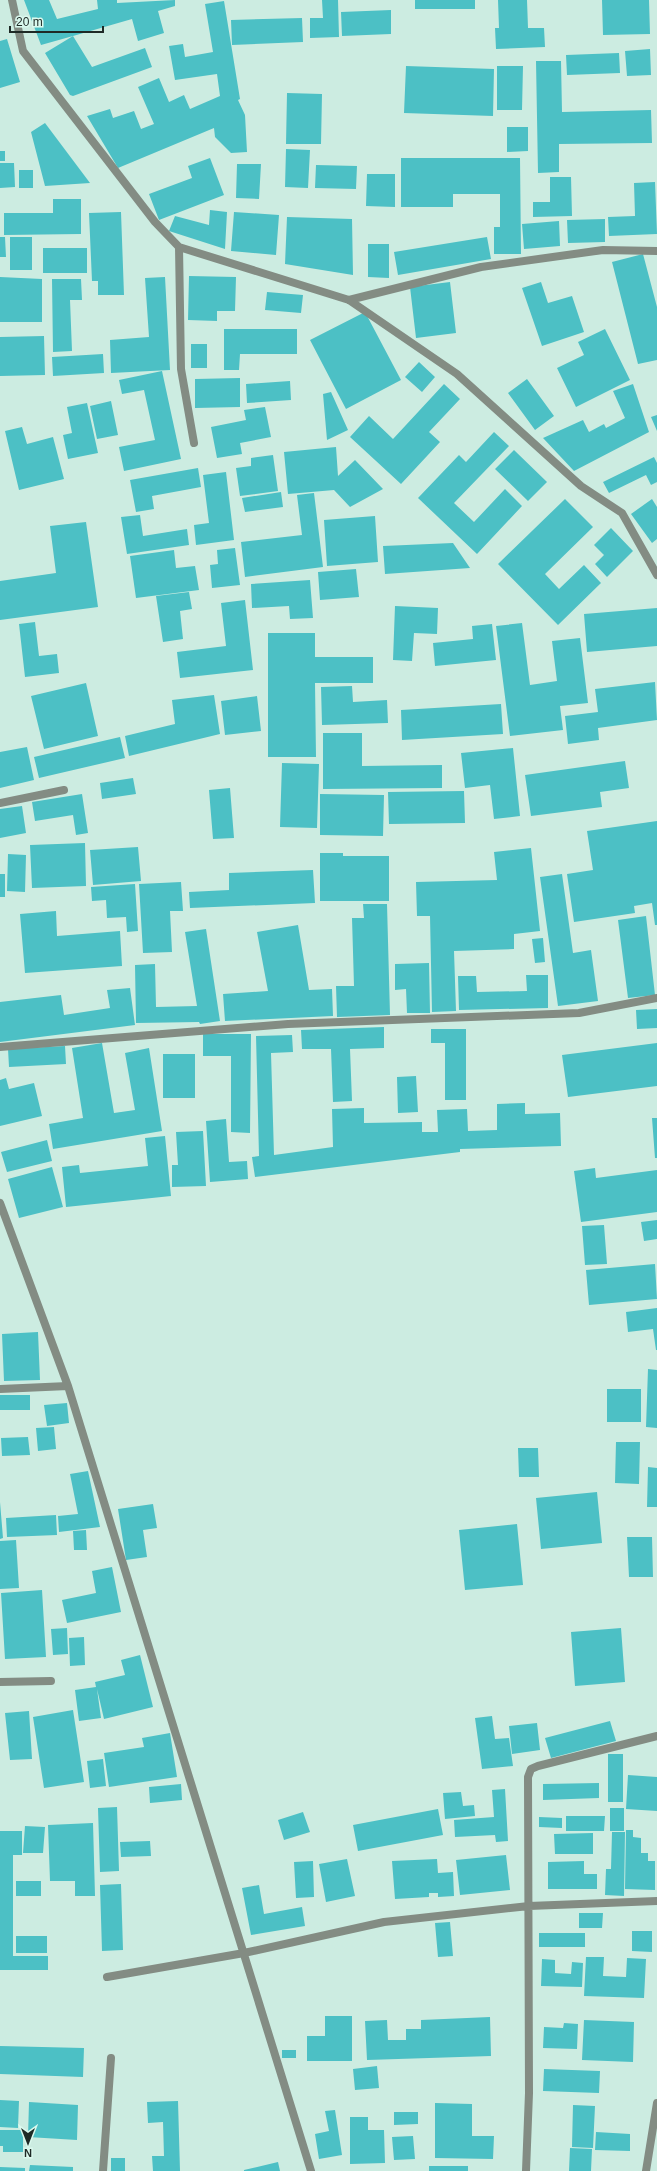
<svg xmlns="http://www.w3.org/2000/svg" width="657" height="2171" font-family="Helvetica,sans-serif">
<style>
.building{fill:#4cc0c5}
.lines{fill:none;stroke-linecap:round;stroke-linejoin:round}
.minor{stroke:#838c83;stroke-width:8}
</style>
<rect width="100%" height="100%" fill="#ccece1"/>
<path class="building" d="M24,0H49L57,19L98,9L97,0H117V3L175,0V6L158,11L164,33L138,41L132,19L73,36L92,67L145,48L152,67L73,96L70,95L45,53L73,36L41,45Z
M322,0H338L339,37L310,38V18H323Z
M415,0H475V9H415Z
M498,0H527L528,28H544L545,47L496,49L495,28H499Z
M602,0H649L650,34L603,35Z
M224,1L240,99L238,100L245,115L233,120L245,115L247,152L231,153L215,137L214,128L118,168L87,116L110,109L113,118L134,111L141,129L154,124L138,87L159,78L169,102L184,95L190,109L220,96L217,74L175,80L169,46L183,44L185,57L213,52L205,4Z
M391,10V34L342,36L341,12Z
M302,18L303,42L232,45L231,20Z
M7,39L20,82L0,88V41Z
M650,49L651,75L627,76L625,51Z
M619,53L620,73L567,75L566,55Z
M536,61H561L562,112L651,110L652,143L559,144V172L538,173Z
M406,66L494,69L493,116L404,113Z
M497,66H523L522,110H497Z
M287,93L322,94L321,144H286Z
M45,123L90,183L45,186L31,132Z
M507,127H528V151L507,152Z
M286,149L310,150L308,188L285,187Z
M0,151H5V161H0Z
M210,158L224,195L159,220L149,194L192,178L188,166Z
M401,158H520L521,254H494V227H500V194H453V207H401Z
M0,163H14L15,187L0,188Z
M237,164H261L259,199L236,198Z
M316,165L357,166L356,189L315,188Z
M19,170H33V188H19Z
M367,174H395V207L366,206Z
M550,177H571L572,216L533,217V202H550Z
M655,182L657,234L609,236L608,217L635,216L634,183Z
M53,199H81V234L4,235V213H53Z
M210,210L227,212L225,249L169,231L175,216L209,225Z
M121,212L124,295H98V281H92L89,213Z
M234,212L279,215L276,255L231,251Z
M287,217L352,219L353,275L285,264Z
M605,219V242L568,243L567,220Z
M559,221L560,246L524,249L522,224Z
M0,237H5L6,257H0Z
M10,237H32V270H10Z
M487,237L491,259L398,275L394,252Z
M368,244H389V278L368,277Z
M43,248H87V273H43Z
M643,254L657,307V360L638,364L612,262Z
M189,276L236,277L235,311H217V321L188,320Z
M0,277L42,279V322H0Z
M165,277L170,370L111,373L110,340L149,337L145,278Z
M52,279H81L82,300H70L72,351L53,352Z
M450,282L456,333L416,338L410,287Z
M541,282L548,303L572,296L584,332L542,346L522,288Z
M267,292L303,295L301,313L265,310Z
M365,312L401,380L346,409L310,340Z
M224,329H297V354H240L239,370H224Z
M605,329L630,380L576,407L557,368L584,355L578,342Z
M44,336L45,375L0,376V337Z
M191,344H207V368H191Z
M103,354L104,373L53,376L52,357Z
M419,362L435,377L422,392L405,377Z
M162,371L181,459L124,471L119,447L155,440L144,390L122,394L119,380Z
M240,378V407L195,408V379Z
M527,379L554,416L535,430L508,393Z
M290,381L291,400L247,403L246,384Z
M444,384L460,399L429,432L440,442L401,484L350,437L369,416L393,439Z
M633,384L649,432L574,471L543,438L583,420L589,432L604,424L606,428L625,418L613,391Z
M331,392L348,430L327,440L323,394Z
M111,401L118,435L97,439L90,406Z
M87,403L98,453L68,459L63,435L72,433L67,407Z
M265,407L271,437L240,443L242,454L217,458L211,427L246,420L244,410Z
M657,415V431L651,417Z
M22,427L27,444L53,437L64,479L19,490L5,431Z
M494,432L509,446L454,503L474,522L505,489L522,506L477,554L418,498L459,455L466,462Z
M336,447L338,476L355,460L383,489L350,507L334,490L288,494L284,452Z
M514,450L547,482L528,501L495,469Z
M273,455L278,491L240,496L236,468L251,466V458Z
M654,457L657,463V482L651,485L646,475L609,493L603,482Z
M198,468L201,487L152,496L154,509L136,512L130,480Z
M226,472L234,540L196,545L194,525L209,523L203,475Z
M281,492L283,507L245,512L242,498Z
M314,493L323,567L245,577L241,542L302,535L297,495Z
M565,499L593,527L545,574L559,589L584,565L601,583L558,625L498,564Z
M652,499L657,507V539L652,543L631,514Z
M140,515L143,536L187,529L189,545L127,554L121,517Z
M375,516L378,562L327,566L324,520Z
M86,522L98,607L0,620V581L56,573L50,526Z
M611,528L633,551L607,577L595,564L604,555L594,545Z
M453,543L470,568L385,574L383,546Z
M235,548L240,585L212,588L210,565L218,564L217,550Z
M174,550L176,568L195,566L199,590L136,598L130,556Z
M356,569L359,597L320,600L318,572Z
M310,580L313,618L290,619L289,606L252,608L251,584Z
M189,592L192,609L180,611L183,639L163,642L156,596Z
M245,600L253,670L180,678L177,652L226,646L221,603Z
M395,606L438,608L437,634L414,633L412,661L393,660Z
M657,608V646L587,652L584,614Z
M35,622L39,656L57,654L59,673L25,677L19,624Z
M522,623L530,685L557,681L552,641L580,638L588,703L560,706L563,730L510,736L496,626Z
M492,624L496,660L435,666L433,643L473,639L472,626Z
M268,633H315V657H373V683H315L316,757H268Z
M655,682L657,720L598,728L599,740L568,744L565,716L598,712L595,689Z
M86,683L98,736L44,749L31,696Z
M352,686L353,702L387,700L388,723L322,725L321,687Z
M214,695L220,734L129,756L125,736L175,724L172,700Z
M257,696L261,731L225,735L221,701Z
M501,704L503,734L402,740L401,710Z
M323,733H362V766L442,765V788L323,789Z
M120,737L125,758L39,778L34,757Z
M27,747L34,780L0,788V752Z
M513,748L520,816L494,819L490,785L465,788L461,753Z
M625,761L629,788L600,792L602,807L531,816L525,775Z
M282,763L319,764L317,828L280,827Z
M133,778L136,794L102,799L100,783Z
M230,788L234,838L213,839L209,790Z
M464,791L465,823L389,824L388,792Z
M82,794L88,833L76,835L73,815L35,821L32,802Z
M320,794L384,795L383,836L320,835Z
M22,806L26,833L0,838V809Z
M657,821V925H655L652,903L634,906L635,913L574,922L567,874L593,870L587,831Z
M85,843L86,886L32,888L30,845Z
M138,847L141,881L93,885L90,850Z
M531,848L540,931L514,934V949L454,951L456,1011L432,1012L430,916H417L416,882L497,880L494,852Z
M320,853H343V856H389V901H320Z
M8,854L26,855L25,892L7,891Z
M313,870L315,903L190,908L189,892L229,890V873Z
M0,874H5V897H0Z
M562,874L573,953L591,950L598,1001L558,1006L540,877Z
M181,882L183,911H170L172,952L143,953L139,884Z
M135,884L138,931L127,932L126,917L107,918L106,900L92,901L91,887Z
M363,904H387L390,1015L337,1017L336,986H354L352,918H364Z
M56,911L57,936L120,931L122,966L25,973L20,914Z
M646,916L655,995L628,998L618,920Z
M298,925L309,990L332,989L333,1016L225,1021L223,994L268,991L257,932Z
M206,929L220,1021L200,1024L199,1022L136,1023L135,965L155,964L156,1007L197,1006L185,932Z
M543,938L545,962L535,963L532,939Z
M429,963L430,1013H407L406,989L395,990V964Z
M526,975H548V1008L459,1010L458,976H476L477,992L527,991Z
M130,988L135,1025L0,1042V1002L61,995L64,1015L110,1008L107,990Z
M657,1009V1028L637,1029L636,1010Z
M384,1027V1048L350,1049L352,1101L333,1102L331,1049H302L301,1030Z
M431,1029H466V1100H445V1043H431Z
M203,1034H251L250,1133L231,1132V1056H203Z
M292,1035L293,1052L271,1053L274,1155L333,1147L332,1109L364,1108V1123L422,1122V1132H438L437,1110L467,1109L468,1131L497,1130V1104L525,1103V1114L560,1113L561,1146L460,1149V1152L255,1177L252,1157L259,1156L256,1036Z
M102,1043L114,1113L135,1110L125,1053L149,1048L162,1131L53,1149L49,1124L83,1118L72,1048Z
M657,1043V1086L568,1097L562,1055Z
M65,1046L66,1064L9,1067L8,1049Z
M163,1054H195V1098H163Z
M416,1076L418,1112L398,1113L397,1077Z
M6,1078L9,1089L34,1083L42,1116L0,1126V1080Z
M652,1118H657V1158H655Z
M226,1119L229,1162L247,1161L248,1179L210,1182L206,1121Z
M203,1131L206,1186L172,1187V1165H178L176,1132Z
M165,1136L171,1196L66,1207L62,1167L79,1165L80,1173L148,1166L145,1138Z
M47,1140L52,1161L7,1172L1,1152Z
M52,1167L63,1207L19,1218L8,1179Z
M595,1168L596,1178L657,1170V1212L581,1222L574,1171Z
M657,1220V1239L644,1241L641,1222Z
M604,1225L607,1264L585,1265L582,1226Z
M655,1264L657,1299L589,1305L586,1270Z
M657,1308V1350H656L653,1329L628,1332L626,1312Z
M38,1332L40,1380L4,1381L2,1334Z
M648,1369L657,1370V1428L646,1427Z
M607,1389H641V1422H607Z
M0,1395H30V1410H0Z
M67,1403L69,1423L47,1426L44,1405Z
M54,1427L56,1449L38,1451L36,1428Z
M28,1437L30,1455L2,1456L1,1438Z
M616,1442H640L639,1484L615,1483Z
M518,1448H538L539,1477H519Z
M648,1467L657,1468V1507H647Z
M88,1471L100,1527L59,1532L58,1516L78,1514L70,1474Z
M597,1492L602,1543L541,1549L536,1498Z
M0,1502L3,1538L0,1539Z
M153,1504L157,1528L143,1530L147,1557L126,1560L118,1509Z
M56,1515L57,1535L7,1537L6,1518Z
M517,1524L523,1585L465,1590L459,1530Z
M86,1530L87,1550H74L73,1531Z
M627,1537H652L653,1577H629Z
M16,1540L19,1588L0,1589V1541Z
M112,1567L121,1612L67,1623L62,1600L96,1593L92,1571Z
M42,1590L46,1657L5,1659L1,1593Z
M67,1628L68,1654L53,1655L51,1629Z
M621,1628L625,1682L575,1686L571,1632Z
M84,1637L85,1665L70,1666L69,1638Z
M140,1655L153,1707L104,1719L97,1689L101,1718L79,1721L75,1690L96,1687L95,1682L125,1675L121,1660Z
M73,1710L84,1782L44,1788L33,1717Z
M29,1711L32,1759L10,1760L5,1713Z
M492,1716L495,1739L509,1738L513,1766L482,1769L475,1718Z
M610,1721L616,1741L551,1758L545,1738Z
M537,1723L540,1750L512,1754L509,1726Z
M170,1733L177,1777L109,1787L104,1753L144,1747L142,1738Z
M608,1754H623V1802H608Z
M103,1759L106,1786L90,1788L87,1761Z
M628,1775L657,1777V1811L626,1809Z
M599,1783V1798L543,1800V1784Z
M181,1784L182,1800L150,1803L149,1787Z
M505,1789L508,1841L496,1842L495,1835L455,1837L454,1820L494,1817L492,1790Z
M461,1792L463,1806L474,1805L475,1816L445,1819L443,1793Z
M117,1807L119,1871L100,1872L98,1808Z
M610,1808H624V1831H610Z
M438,1809L443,1835L358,1851L353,1825Z
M303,1812L310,1832L284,1840L278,1820Z
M566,1816H605L604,1831H566Z
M539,1817L562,1818V1828L539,1827Z
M93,1823L95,1896H75V1881H50L48,1825Z
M25,1826L45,1827L43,1853H23Z
M626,1830H633V1837L641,1838V1853H648V1861H655V1890L625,1889Z
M0,1831H22V1855H13V1956H48V1970H0Z
M612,1832H625L624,1896L605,1895L606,1869H611Z
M593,1833V1854H555L554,1834Z
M150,1841L151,1856L121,1857L120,1842Z
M506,1855L510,1890L460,1895L456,1860Z
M347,1859L355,1896L326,1902L319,1864Z
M437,1859L438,1873L453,1872L454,1896L438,1897V1893H429V1897L395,1899L392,1861Z
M313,1861L314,1897L296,1898L294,1862Z
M584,1861V1874H597V1889H548V1862Z
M16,1881H41V1896H16Z
M121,1884L123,1950L102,1951L100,1885Z
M259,1885L264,1914L302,1907L305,1926L251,1935L242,1888Z
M579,1913H603L602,1928H579Z
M450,1922L453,1956L438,1957L435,1923Z
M632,1931H652V1952L632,1951Z
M539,1933H585V1947H539Z
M16,1936H47V1953H16Z
M586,1957H604L603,1976L626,1977L627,1958L646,1959L644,1998L584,1996Z
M542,1959L555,1960V1973L571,1974L572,1962L583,1963L582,1987L541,1986Z
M325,2016H352V2061H307V2036H325Z
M490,2017L491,2056L367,2060L365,2021L387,2020L388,2040H406V2029H421V2020Z
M584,2020L634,2022L633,2062L582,2060Z
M564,2023L578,2024L577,2049L543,2048L544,2027L563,2028Z
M0,2046L84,2048L83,2077L0,2074Z
M282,2050H296V2058H282Z
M377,2066L379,2088L355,2090L353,2069Z
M544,2069L600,2071L599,2093L543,2091Z
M0,2100L19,2101L18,2128L0,2127Z
M178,2101L180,2171H153L152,2156H164L163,2122L148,2123L147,2102Z
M29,2102L78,2105L77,2140L28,2137Z
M435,2103L472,2104V2136H494L493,2159L435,2158Z
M573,2105L595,2106L593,2148L572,2147Z
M335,2110L342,2155L319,2159L315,2134L329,2131L325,2111Z
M394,2112H418V2124L394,2125Z
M350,2117H368V2130H384L385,2163L350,2164Z
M0,2130H23V2152H3V2146H0Z
M596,2132L630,2134V2151L595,2150Z
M413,2136L415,2159L394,2160L392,2137Z
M570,2148L592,2149L591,2171H569Z
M111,2158H125V2171H111Z
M278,2162L280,2171H244V2170Z
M30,2165L73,2167V2171H29Z
M429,2166H468V2171H429Z
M0,2167L25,2168V2171H0Z"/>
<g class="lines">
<path class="minor" d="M12,0L23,51L155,222L179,247L349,300L457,374L581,486L622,513L657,575
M179,247L181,369L194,443
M349,300L481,267L603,250L657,251
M0,803L64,790
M0,1047L288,1024L579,1013L657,998
M0,1203L68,1386L311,2171
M0,1389L68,1386
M0,1682L51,1681
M107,1977L244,1953L384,1922L529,1906L657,1901
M103,2171L111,2058
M526,2171L529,2093L528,1777L531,1769L538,1766L657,1736
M646,2171L657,2103"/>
</g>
<g transform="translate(28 2143) rotate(180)" stroke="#daf9ee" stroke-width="3" paint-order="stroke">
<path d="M0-3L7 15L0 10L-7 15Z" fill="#1e2a26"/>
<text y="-6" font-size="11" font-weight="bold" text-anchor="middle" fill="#1e2a26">N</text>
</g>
<path d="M10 26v6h93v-6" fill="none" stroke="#1e2a26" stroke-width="2"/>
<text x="16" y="26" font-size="12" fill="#1e2a26" stroke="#daf9ee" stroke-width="3" paint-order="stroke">20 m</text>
</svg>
